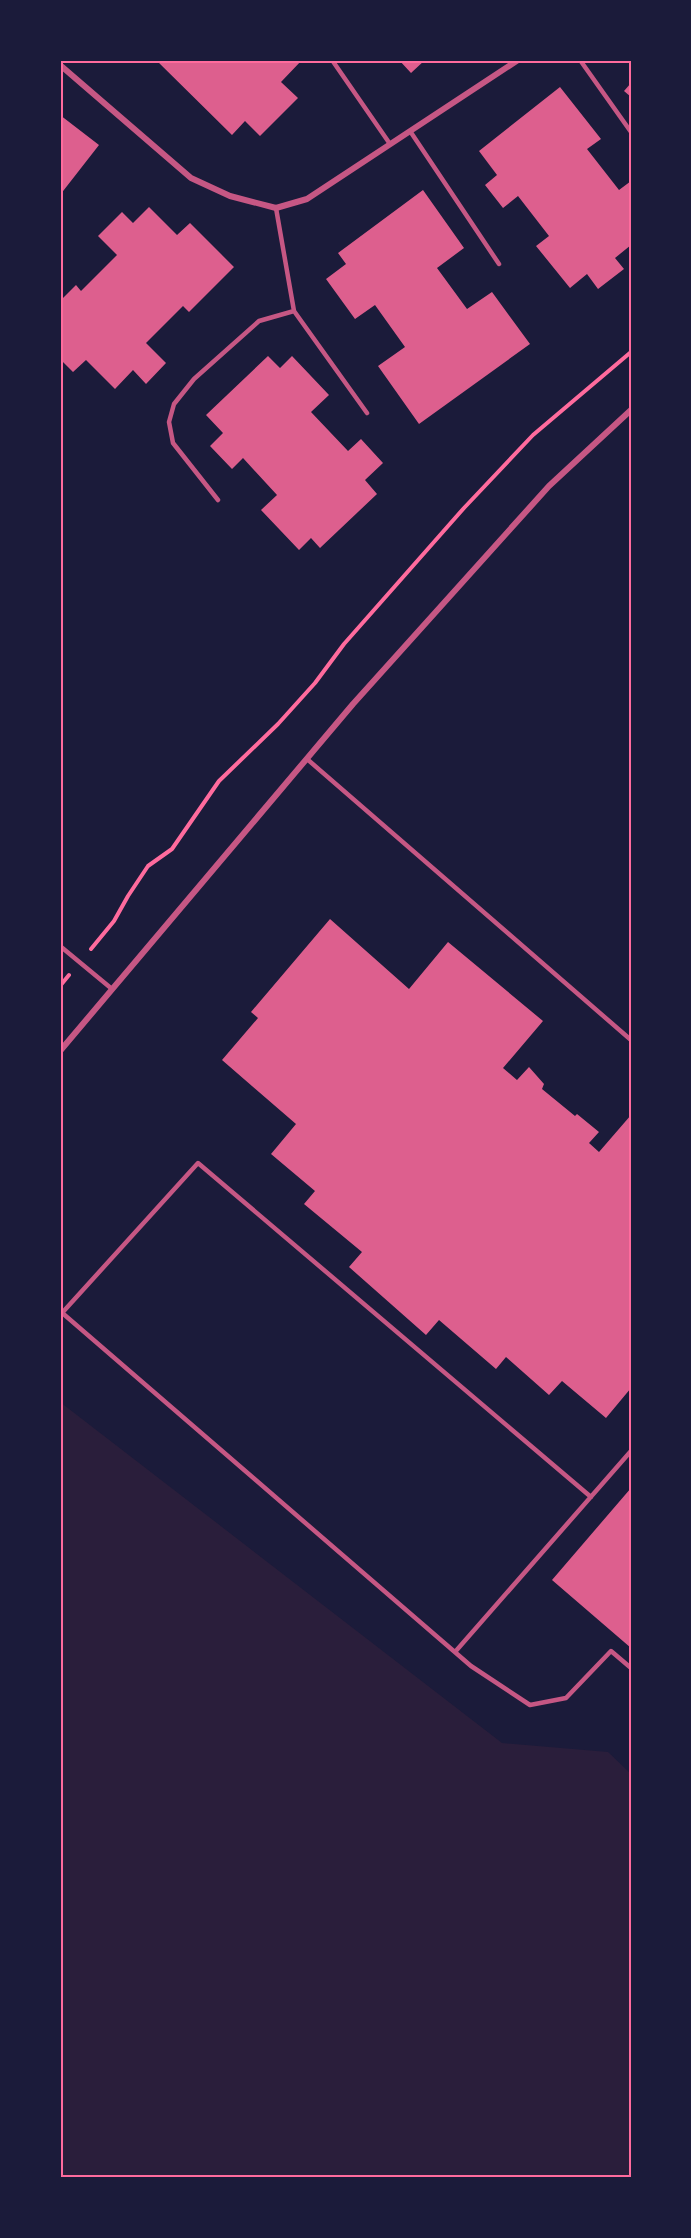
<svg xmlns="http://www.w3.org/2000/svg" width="691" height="2238" font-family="Manrope,sans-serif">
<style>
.green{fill:#2a1e3b}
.building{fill:#dd5f8e}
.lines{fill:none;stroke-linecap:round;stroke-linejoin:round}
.path{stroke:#ff6b9d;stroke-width:4}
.service{stroke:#c65784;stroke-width:4.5}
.minor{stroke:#c65784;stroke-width:6}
.neatline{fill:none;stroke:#ff6b9d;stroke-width:2}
</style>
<rect width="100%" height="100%" fill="#1b1b3a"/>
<path class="green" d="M60,1402L502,1743L608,1752L631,1774V2178H60Z"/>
<path class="building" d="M156,60H302L281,82L298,98L260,136L245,121L232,135Z
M399,60H425L411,73Z
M631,83V97L624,91Z
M560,87L601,139L587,149L619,190L631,181V245L615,258L624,269L598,289L587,274L570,288L536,246L549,236L518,196L503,208L485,185L497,175L479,151Z
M60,115L99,145L60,195Z
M423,190L464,248L437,268L467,309L492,292L530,344L419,424L378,366L405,347L375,305L355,319L326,279L346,264L338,253Z
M149,207L177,235L190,223L234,267L189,312L183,306L146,343L166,363L146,384L133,370L115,389L86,360L73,372L60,359V301L76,285L81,291L117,255L98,236L122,212L133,223Z
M268,356L280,368L292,356L329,395L311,412L348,451L361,439L383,463L365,480L377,494L320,548L311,538L299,550L261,510L277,495L243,458L232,469L210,446L223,433L206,415Z
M330,919L409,989L448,942L543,1021L503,1068L517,1080L529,1067L544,1084L542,1089L575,1116L577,1114L599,1132L589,1143L599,1152L631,1115V1388L606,1418L562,1381L549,1395L506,1357L496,1369L439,1320L426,1335L349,1267L362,1252L304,1204L315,1191L271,1154L296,1124L222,1060L258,1018L251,1012Z
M631,1488V1648L552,1580Z"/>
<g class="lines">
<path class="path" d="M91,949L114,921L128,896L148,866L172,849L219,781L278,724L315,683L344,644L464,508L533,435L631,352
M60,986L69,975"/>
<path class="service" d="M332,60L390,144
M580,60L631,132
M410,131L499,264
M276,208L294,311L367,413
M218,500L173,443L169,422L174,404L194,379L259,321L294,311
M307,759L631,1040
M60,946L112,989
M60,1311L471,1666L530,1705L566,1698L611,1651L631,1668
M62,1313L198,1163L591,1497
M455,1652L631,1451"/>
<path class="minor" d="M60,65L191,178L230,196L276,208L307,199L518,60
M60,1051L353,704L549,486L631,410"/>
</g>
<rect width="691" height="2238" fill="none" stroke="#1b1b3a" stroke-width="123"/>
<rect x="62" y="62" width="568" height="2114" class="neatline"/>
</svg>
